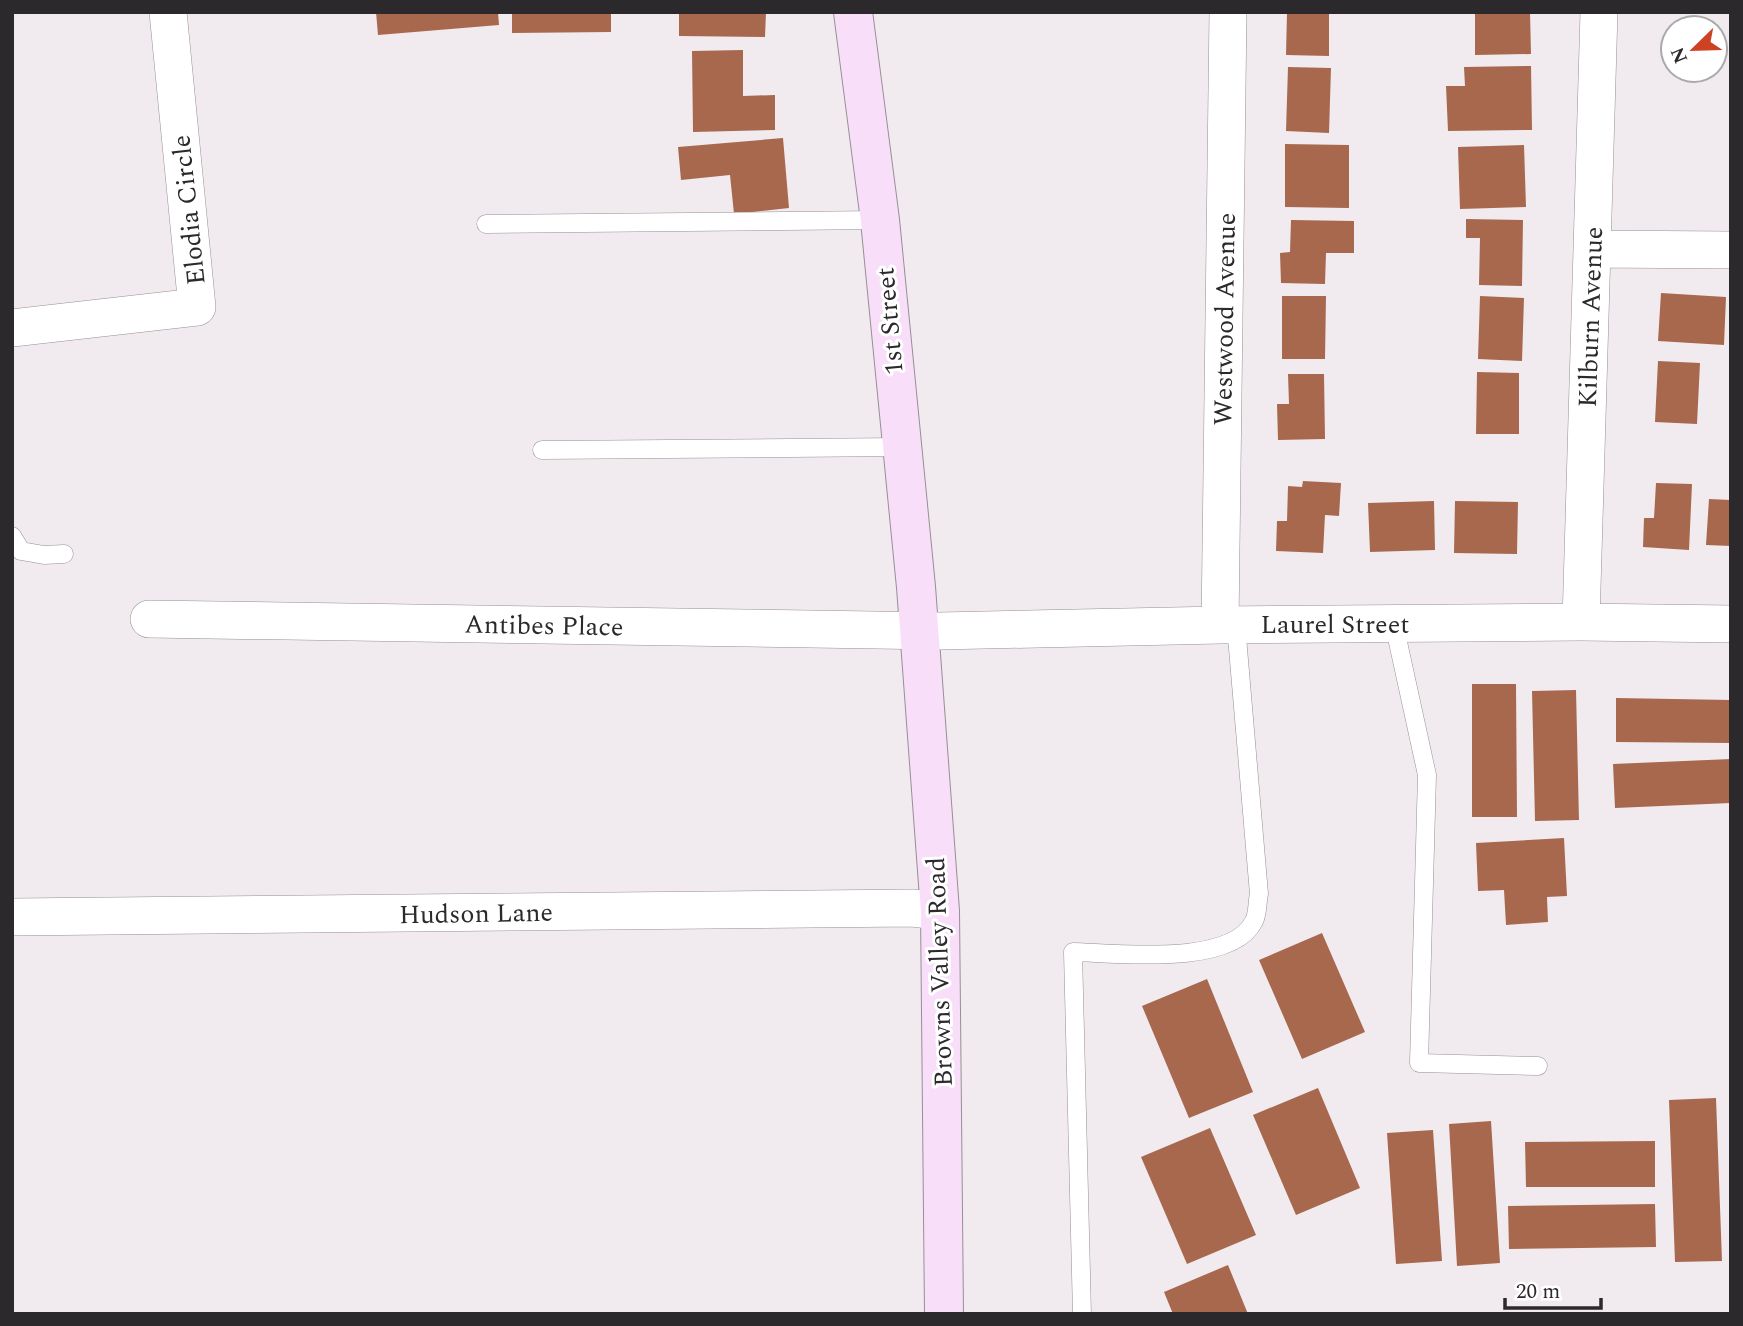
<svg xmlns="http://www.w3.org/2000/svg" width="1743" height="1326" font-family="Spectral,serif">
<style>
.building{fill:#a8684d}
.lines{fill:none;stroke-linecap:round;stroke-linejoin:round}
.lane-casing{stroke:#959095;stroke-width:19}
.street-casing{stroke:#959095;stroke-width:38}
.secondary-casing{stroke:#959095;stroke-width:40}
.lane{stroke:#fff;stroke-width:18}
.street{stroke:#fff;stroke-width:37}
.secondary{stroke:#f8def8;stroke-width:38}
.labels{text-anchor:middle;stroke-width:6;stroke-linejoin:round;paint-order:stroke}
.street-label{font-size:26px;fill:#2c292c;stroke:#fff}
</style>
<rect width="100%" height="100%" fill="#f1ebf0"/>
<path class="building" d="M376,12H498L499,25L378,35Z
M512,12H611V32L512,33Z
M679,12H766L765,37L679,36Z
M1287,12H1329V56L1286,55Z
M1475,12H1530L1531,54L1475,55Z
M743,50V96L775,95V130L693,132L692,51Z
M1531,66L1532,130L1448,131L1446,86H1465L1464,67Z
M1288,67L1331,68L1329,133L1286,131Z
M783,138L789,208L734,214L730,175L681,180L678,147Z
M1285,144L1349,145V208L1285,207Z
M1524,145L1526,207L1460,209L1458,147Z
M1466,219L1523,220L1522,286L1479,285L1480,238H1466Z
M1291,220L1354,221V253H1326L1325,284L1281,283L1280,253L1290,252Z
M1661,293L1726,297L1724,345L1658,341Z
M1282,296H1326L1325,359H1282Z
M1480,296L1524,298L1522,361L1478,359Z
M1658,361L1700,363L1697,424L1655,422Z
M1477,372L1519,373V434H1476Z
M1288,374H1324L1325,439L1278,440L1277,404H1289Z
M1303,481L1341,483L1339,516L1325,515L1323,553L1276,551L1277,521H1287L1288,486L1302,487Z
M1656,483L1692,484L1689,550L1643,547L1644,518H1654Z
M1709,499L1731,500V546L1706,545Z
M1434,501L1435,550L1370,552L1368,503Z
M1455,501L1518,502L1517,554L1454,553Z
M1472,684H1516L1517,817H1472Z
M1576,690L1579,820L1535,821L1532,691Z
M1616,698L1731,700V743L1616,742Z
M1731,759V803L1615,808L1613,764Z
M1564,838L1567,896L1547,897L1548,922L1506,925L1504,890L1478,891L1476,843Z
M1322,933L1365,1032L1302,1059L1259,960Z
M1207,979L1253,1092L1189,1118L1142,1006Z
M1318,1088L1360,1188L1296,1215L1253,1115Z
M1716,1098L1722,1261L1675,1262L1669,1100Z
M1491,1121L1500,1263L1457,1266L1449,1124Z
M1210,1128L1256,1235L1187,1264L1141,1157Z
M1433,1130L1442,1261L1396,1264L1387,1133Z
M1655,1141V1187H1526L1525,1142Z
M1655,1204L1656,1247L1509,1249L1508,1206Z
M1228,1265L1248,1314H1173L1164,1292Z"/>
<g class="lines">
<defs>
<path id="lane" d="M486,224L880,220
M542,450L901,447
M12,536L21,551L44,555L64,554
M1394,624L1427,775L1419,1063L1538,1066
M1082,1314L1073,952C1116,953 1232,967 1254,921C1258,914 1257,902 1259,894L1236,625"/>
<path id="street" d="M1592,249L1731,250
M12,328L197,307L168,12
M149,619L940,631L1220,625L1581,622L1731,624
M1581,622L1599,12
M1220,625L1228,12
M12,917L912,908L940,911"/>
<path id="secondary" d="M853,12L880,220L916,587L940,911L944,1314"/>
</defs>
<use href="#lane" class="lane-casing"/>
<use href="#street" class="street-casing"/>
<use href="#secondary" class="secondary-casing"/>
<use href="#lane" class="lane"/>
<use href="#street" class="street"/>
<use href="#secondary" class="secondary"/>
</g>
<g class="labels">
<g class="street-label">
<text transform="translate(188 210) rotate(-96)" y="9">Elodia Circle</text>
<text transform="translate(1590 317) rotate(-88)" y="9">Kilburn Avenue</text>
<text transform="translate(1224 319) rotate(-89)" y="9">Westwood Avenue</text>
<text transform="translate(889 321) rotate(-95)" y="9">1st Street</text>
<text x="1335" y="633">Laurel Street</text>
<text transform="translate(544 625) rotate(1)" y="9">Antibes Place</text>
<text transform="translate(476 913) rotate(-1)" y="9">Hudson Lane</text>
<text transform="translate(939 972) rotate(-92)" y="9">Browns Valley Road</text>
</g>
</g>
<rect width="1743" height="1326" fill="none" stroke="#2c292c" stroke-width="28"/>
<g transform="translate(1694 49) rotate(247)"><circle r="33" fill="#ffffff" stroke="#aba9ab" stroke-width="2"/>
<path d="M0-5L12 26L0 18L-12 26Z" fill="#cc4223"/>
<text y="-10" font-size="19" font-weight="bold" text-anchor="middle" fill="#2c292c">N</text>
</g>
<path d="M1505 1298v10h96v-10" fill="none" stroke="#2c292c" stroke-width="3.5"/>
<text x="1516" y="1298" font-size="21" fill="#2c292c" stroke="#ffffff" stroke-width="5" paint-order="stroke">20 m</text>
</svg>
